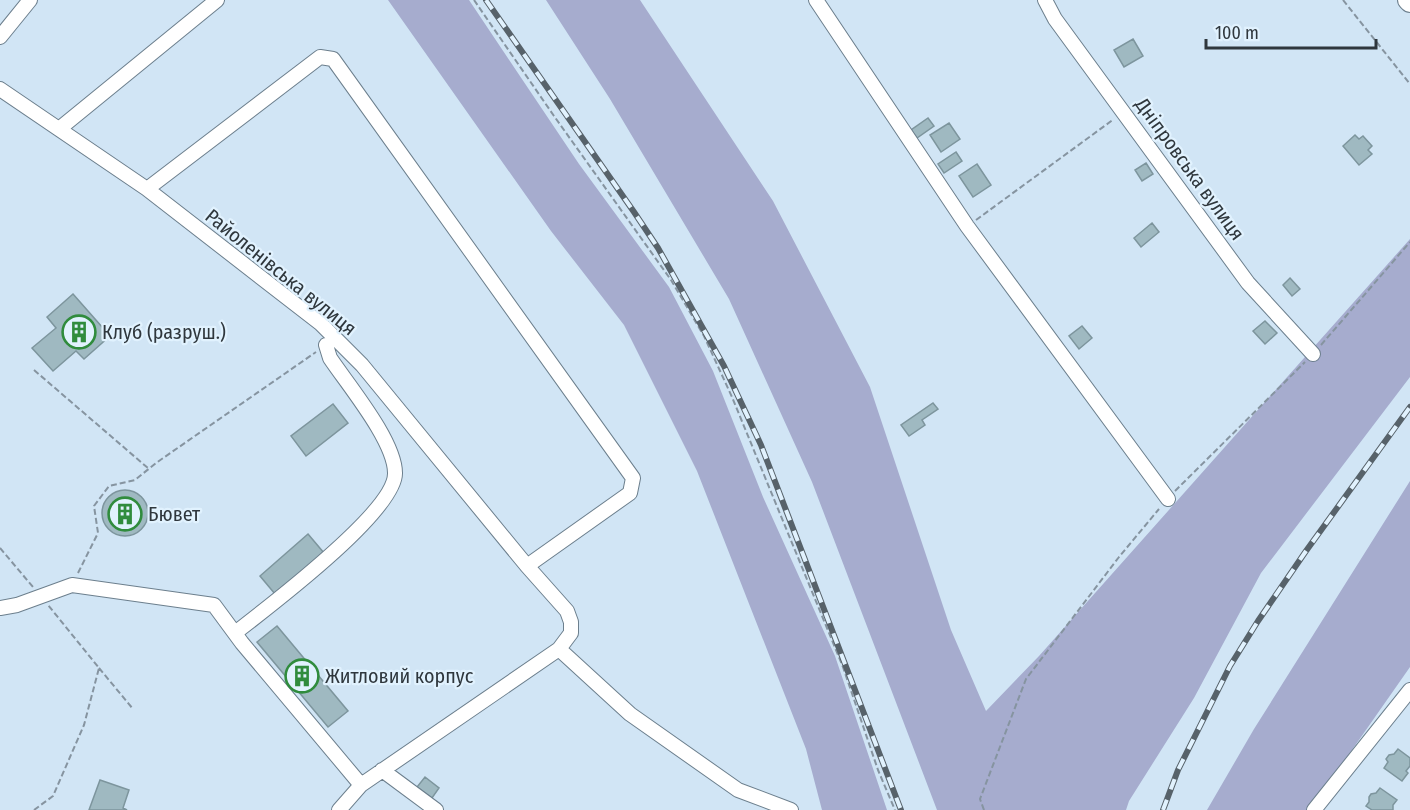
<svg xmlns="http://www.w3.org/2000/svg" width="1410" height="810" font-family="'Fira Sans Condensed',sans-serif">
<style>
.forest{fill:#a6acce}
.building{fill:#9fb9c1;stroke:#7d959d;stroke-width:1.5}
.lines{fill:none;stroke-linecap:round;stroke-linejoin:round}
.minor-casing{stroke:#6c7f8d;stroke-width:16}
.highway-casing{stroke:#6c7f8d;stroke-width:22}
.path{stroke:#8694a0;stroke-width:2;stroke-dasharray:6 3;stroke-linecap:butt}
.minor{stroke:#fff;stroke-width:14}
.highway{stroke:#fff;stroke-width:20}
.rail-casing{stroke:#57626a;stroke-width:6}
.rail{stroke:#e1f2fe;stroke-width:4;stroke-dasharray:11;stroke-linecap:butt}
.labels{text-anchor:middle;stroke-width:4.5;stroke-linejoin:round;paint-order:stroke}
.street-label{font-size:20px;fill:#2f373d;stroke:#e1f2fe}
.poi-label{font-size:20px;fill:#2f373d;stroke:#e1f2fe;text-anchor:start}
</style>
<rect width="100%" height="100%" fill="#d1e5f5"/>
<path class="forest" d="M388,0H469L579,164L669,287L713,371L763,497L835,656L887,810H822L806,749L697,471L624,325L551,231Z
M546,0H640L773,201L870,387L951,630L986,711L1039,656L1410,239V377L1261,573L1194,698L1129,801L1126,810H937L812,482L729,299L610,99Z
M1410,481V667L1310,810H1207L1254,729Z"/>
<path class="building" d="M1133,39L1143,56L1124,67L1114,50Z
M928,118L934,126L917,138L911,130Z
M949,123L960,139L941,152L930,135Z
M1355,135L1359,139L1363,136L1372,146L1368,150L1372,154L1359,165L1343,146Z
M956,152L962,161L944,173L938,164Z
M1146,163L1153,174L1142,181L1135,170Z
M977,164L991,185L973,197L959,176Z
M1152,223L1159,232L1141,247L1134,238Z
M1290,278L1300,289L1292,296L1283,285Z
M73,294L110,336L84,359L76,351L53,371L32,348L56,328L47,317Z
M1265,321L1277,333L1265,344L1253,331Z
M1082,326L1092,338L1079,349L1069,336Z
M933,403L938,409L922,420L925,425L909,436L901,425Z
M333,404L348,423L306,456L291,436Z
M102 513a23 23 0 1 1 46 0a23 23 0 1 1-46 0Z
M308,534L324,553L275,594L260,576Z
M277,626L348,711L328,727L257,642Z
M1398,749L1410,758V766L1406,771L1408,773L1402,781L1384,768L1388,762L1386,759L1389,755L1394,754Z
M425,777L439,788L432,798L417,787Z
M100,780L129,790L123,808L127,810H89Z
M1380,788L1397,800L1393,805V810H1372L1366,806L1369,802V797L1371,794L1376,793Z"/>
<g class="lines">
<defs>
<path id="minor" d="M816,0L967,226L1168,499
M1045,0L1055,19L1248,283L1313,354
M0,37L30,0
M0,89L147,189L321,324L362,365L527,566L567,611L571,622V633L559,649L361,785L339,810
M59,129L217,0
M147,189L320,57L333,59L633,478L630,493L527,566
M0,608L17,605L72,585L214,605L242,643L361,785
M235,633C267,608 396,511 395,473C395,441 348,385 330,358L326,345
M559,649L630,714L738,790L791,810
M382,770L436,810
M1314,810L1410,690"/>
<path id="highway" d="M1408,0L1410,2"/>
</defs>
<use href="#minor" class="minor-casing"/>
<use href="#highway" class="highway-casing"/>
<path class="path" d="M474,0L554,116L671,280L704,336L732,397L843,667L878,770L895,810
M1343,0L1410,84
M976,220L1114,119
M1321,345L1410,242
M34,370L149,469
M1175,491L1305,362
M0,548L33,587
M78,573L98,533L94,506L109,486L135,480L156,463L316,352
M99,668L133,709
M34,810L53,796L84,725L99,668L48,605
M984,810L980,799L1026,679L1119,557L1159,509"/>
<use href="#minor" class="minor"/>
<use href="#highway" class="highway"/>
<defs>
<path id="rail" d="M486,0L634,212L658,248L724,366L761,445L901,810
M1163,810L1178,770L1230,666L1258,621L1306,551L1410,407"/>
</defs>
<use href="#rail" class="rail-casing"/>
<use href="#rail" class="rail"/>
</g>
<defs>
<symbol id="building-ring" viewBox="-11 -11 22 22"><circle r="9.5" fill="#e1f2fe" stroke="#308c3d" stroke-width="1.5"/><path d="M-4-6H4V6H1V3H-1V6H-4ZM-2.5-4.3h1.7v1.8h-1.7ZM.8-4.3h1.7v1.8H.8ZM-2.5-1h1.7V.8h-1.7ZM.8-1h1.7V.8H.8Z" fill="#308c3d"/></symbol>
</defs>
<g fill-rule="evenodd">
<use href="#building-ring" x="60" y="313" width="38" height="38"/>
<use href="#building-ring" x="106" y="495" width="38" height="38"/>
<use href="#building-ring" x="283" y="657" width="38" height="38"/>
</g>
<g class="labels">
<g class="street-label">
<text transform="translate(1190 169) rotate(54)" y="7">Дніпровська вулиця</text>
<text transform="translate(281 272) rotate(39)" y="7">Райоленівська вулиця</text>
</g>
<g class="poi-label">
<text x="102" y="339">Клуб (разруш.)</text>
<text x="148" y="521">Бювет</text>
<text x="325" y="683">Житловий корпус</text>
</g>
</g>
<path d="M1206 39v9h170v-9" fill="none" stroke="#2f373d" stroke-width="3"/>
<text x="1215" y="39" font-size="18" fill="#2f373d" stroke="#e1f2fe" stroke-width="4.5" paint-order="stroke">100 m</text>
</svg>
